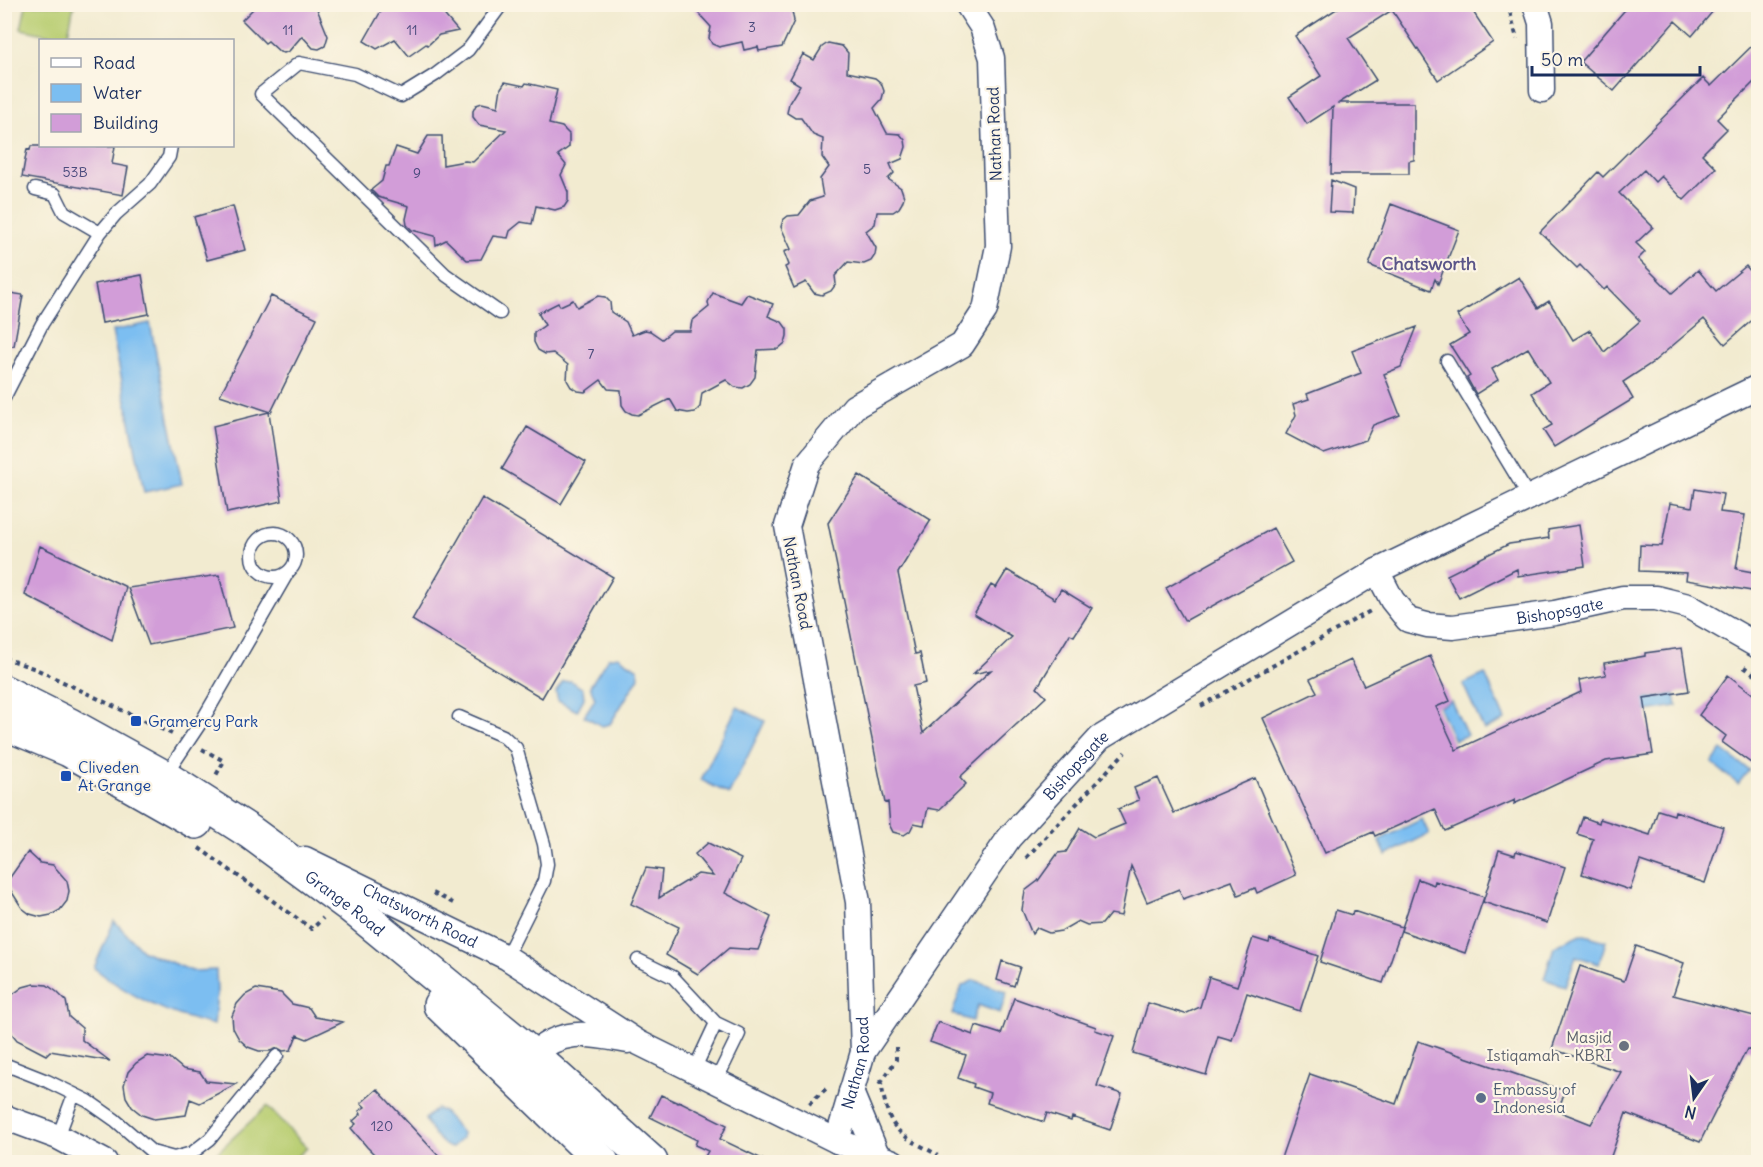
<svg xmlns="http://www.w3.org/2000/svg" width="1763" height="1167" font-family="Delius,sans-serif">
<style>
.green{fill:#b8cd71;stroke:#6a7e68;stroke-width:1.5}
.water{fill:#7bbef1;stroke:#4b76a8;stroke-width:1.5}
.building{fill:#d29dd8}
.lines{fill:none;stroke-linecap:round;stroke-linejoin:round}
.lane-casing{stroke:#3b4b6f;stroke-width:15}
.street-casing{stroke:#3b4b6f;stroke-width:27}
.primary-casing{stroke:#3b4b6f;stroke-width:36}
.path{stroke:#3b4b6f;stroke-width:4;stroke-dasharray:4.5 4.5;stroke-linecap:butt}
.lane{stroke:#fff;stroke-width:12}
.street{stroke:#fff;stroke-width:24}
.primary{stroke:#fff;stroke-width:33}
.transit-dot{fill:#1a4fb4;stroke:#fcf5e5;stroke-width:2}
.worship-dot{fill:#6b7280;stroke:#fcf5e5;stroke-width:2}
.service-dot{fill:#5c6f8a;stroke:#fcf5e5;stroke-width:2}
.labels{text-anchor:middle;stroke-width:4.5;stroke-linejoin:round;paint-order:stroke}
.number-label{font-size:14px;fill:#494a7c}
.street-label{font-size:16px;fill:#1b2f5e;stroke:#fcf5e5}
.transit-label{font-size:16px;fill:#164399;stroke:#fcf5e5;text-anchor:start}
.worship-label{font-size:16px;fill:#5b616d;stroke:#fcf5e5;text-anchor:end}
.service-label{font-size:16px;fill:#4e5e75;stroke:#fcf5e5;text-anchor:start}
.neighbourhood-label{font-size:18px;font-weight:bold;fill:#5b5689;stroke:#fcf5e5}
</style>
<rect width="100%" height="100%" fill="#fcf5e5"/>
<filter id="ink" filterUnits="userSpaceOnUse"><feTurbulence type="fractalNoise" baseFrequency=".0167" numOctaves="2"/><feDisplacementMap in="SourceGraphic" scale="12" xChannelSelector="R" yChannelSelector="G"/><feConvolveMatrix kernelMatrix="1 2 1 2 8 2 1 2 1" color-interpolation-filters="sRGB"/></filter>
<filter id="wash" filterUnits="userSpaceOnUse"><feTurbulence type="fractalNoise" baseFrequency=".008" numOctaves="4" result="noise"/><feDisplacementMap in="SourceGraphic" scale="24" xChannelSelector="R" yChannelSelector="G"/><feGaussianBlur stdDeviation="1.35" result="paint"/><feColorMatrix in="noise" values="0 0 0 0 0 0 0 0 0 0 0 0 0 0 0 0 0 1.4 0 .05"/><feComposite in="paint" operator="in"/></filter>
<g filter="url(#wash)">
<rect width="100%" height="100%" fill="#f2ebd0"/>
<path class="green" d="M26,5H74L67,39L21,29Z
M267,1106L307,1148L291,1162H207Z"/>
<path class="water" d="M150,323L182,484L144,492L112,331Z
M618,656L638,669L639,677L610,724L602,726L584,716L595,699L590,686L608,658Z
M1485,674L1505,720L1484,730L1463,684Z
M571,681L583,689L584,698L577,711L558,701L556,692L563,682Z
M1675,694L1677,706L1630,714L1628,702Z
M1451,701L1467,735L1454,740L1439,707Z
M737,707L765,721L729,794L701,780Z
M1722,750L1749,770L1738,784L1712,763Z
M1422,819L1429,834L1386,855L1379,840Z
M114,921L143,951L192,971L216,970L217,992L214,1025C168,1015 130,997 94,968Z
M1581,934L1606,941L1599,964L1576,956L1565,986L1544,979L1554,947Z
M974,980L1007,992L1000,1013L978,1005L972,1021L952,1014L962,986Z
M436,1109L443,1111L462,1133V1138L451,1148C442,1146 428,1128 425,1119Z"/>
<g id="blocks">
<path class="building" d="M258,4H315L328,36L325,46L319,49L313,48L302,36L289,51L284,53L280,52L268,41L265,43L242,20Z
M385,4H435L458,31L439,35L428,45L426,44L409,56L395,39L377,49L364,41Z
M690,4L786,5L792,11L794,21L782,47L759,51L758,47L744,50L742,42L719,47L712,44L709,38L711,27Z
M1344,4H1468L1493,42L1438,80L1392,10L1348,38L1376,80L1339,103H1414V160L1409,161V174H1331L1333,107L1307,124L1289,97L1321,76L1295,36Z
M1630,4H1719L1692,36L1675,21L1614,91L1580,62Z
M1758,40V78L1717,119L1727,129L1702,154L1716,168L1684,200L1661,176L1655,182L1644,170L1619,193L1653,227L1636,243L1645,252L1638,259L1672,293L1698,270L1716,291L1746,266L1758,280V315L1725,344L1704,319L1652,363L1623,382L1633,399L1554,447L1543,430L1552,425L1532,393L1549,382L1528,348L1492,369L1498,380L1476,394L1467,378L1470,376L1450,345L1469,334L1457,315L1519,277L1538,308L1549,301L1573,340L1590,330L1604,352L1640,321L1607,287L1604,290L1580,265L1577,268L1540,232L1598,172L1603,177L1703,78L1711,86Z
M828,43L842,46L848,53L847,72L875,78L881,83L884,91L882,99L874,108L887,133L900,134L905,140L906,147L902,159L890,164L894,173L888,179L901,188L904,197L902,203L899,208L893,212H877L875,224L866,231L876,248L875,255L871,261L864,264L848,262L835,276L836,284L831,291L822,295L814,293L806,282L794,288L785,267L789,265L784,252L791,249L781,227L783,220L788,216L799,215L810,201L823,197L820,179L829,167L822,157L823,139L813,135L801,118H795L787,113L789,103L800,85L790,79L803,54L814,60L822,47Z
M505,82L524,86L526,83L557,90L549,124L562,127L569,134V147L558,155L566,165L561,175L568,192V201L564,207L555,210L536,206L532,224L521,222L510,231L508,238L493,236L481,259L467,260L446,240L436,245L435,236L412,230L407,225L406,219L409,206L378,197L371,190L382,181L386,166H389L396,147L417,154L428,136H442L443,165L465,161L473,162L506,130L479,125L473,117V111L476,105L482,103L498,107L501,88Z
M31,146H115L112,164L128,167L123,195L22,177L27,149L30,150Z
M1331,180L1354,189L1353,213L1329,212Z
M1391,204L1459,230L1438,284L1435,279L1431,290L1369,265Z
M233,206L245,250L207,260L194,217Z
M142,275L149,314L102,323L95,284Z
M4,292L23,295L14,346L4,345Z
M713,293L741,303L747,294L773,304L768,316L782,322L787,329V336L785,343L778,349L758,350L755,377L750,384L743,388L735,387L726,380L702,393L700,407L695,412L688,413L677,411L670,399L638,415L632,414L626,411L622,405L621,390L608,389L601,380L585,392L578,391L571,387L567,380L568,365L553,353L545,354L538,350L534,342V333L545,325L538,313L558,303L560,306L573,300L577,307L598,296L605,297L610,302L611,312L626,322L632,335L645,330L650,331L662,339L672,331H690L692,321L709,307L708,302Z
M271,296L317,318L271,412L220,395Z
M1417,327L1401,367L1384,374L1400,415L1373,425L1366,440L1324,454L1286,434L1296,415L1293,404L1309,399L1307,394L1361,373L1352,351Z
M269,412L282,501L227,513L213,426Z
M527,427L586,462L561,504L502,469Z
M859,475L931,520L898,573L915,654L920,653L926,683L913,686L923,733L991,670L973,674L1012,637L974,614L991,585L996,588L1007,570L1055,599L1061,589L1092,608L1074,636L1070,634L1037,688L1046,697L960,777L966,784L939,810L928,808L924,825L914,823L910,831L904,835L893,832L890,826L888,802L885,803L828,523Z
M1695,489L1723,494L1720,512L1745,515L1736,569L1758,573V592L1686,580L1687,573L1639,571L1640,545L1662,546L1670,503L1692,507Z
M482,498L613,577L542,698L412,620Z
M1579,525L1585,566L1518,576L1517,569L1459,598L1447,575L1509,544L1549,538L1548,530Z
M1273,528L1292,562L1185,621L1166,588Z
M40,546L126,587L112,640L25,595Z
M219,575L233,628L149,645L128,588Z
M1682,648L1689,691L1644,698L1653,754L1606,761L1514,804L1515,800L1445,831L1435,809L1375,836L1373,832L1325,853L1263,718L1317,692L1310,679L1351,660L1364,686L1430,656L1450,701L1436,707L1456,750L1581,692L1579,680L1606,675L1604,663L1645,656V653Z
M1728,675L1758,698V768L1722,742L1726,736L1699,715Z
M1158,778L1174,813L1255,778L1296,875L1257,893L1255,888L1238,895L1232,881L1183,899L1179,889L1147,902L1131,866L1121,916L1110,914L1102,924L1087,925L1078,921L1061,931L1049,933L1037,928L1032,934L1022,910L1025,891L1038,881L1058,853L1066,852L1080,828L1094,837L1125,824L1118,809L1139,800L1134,788Z
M1658,810L1674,815L1675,811L1723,827L1705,883L1640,861L1630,890L1582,874L1593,839L1577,834L1583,817L1599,823L1600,819L1650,835Z
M708,843L741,859L725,893L771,917L758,950L729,948L698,974L666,955L679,927L631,904L646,868L662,870L659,898L698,874L713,876L695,854Z
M1499,850L1515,855L1516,851L1565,867L1547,923L1483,902Z
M28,852L40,863L53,865L67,881L69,891L67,901L60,910L51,915L41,917L30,914L22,908L6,883Z
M1418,879L1434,885L1435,881L1484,897L1465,953L1401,931Z
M1336,910L1352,915L1353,911L1402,927L1383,983L1320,962Z
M1253,938L1269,943L1270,939L1318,956L1300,1011L1247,993L1232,1040L1218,1036L1206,1075L1133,1053L1148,1003L1185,1014L1200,1007L1209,977L1237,986Z
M1636,946L1684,963L1673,995L1758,1017V1054L1747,1049L1700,1142L1626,1113L1609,1162H1294L1281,1158L1310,1074L1396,1104L1418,1041L1565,1091L1558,1111L1591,1124L1621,1072L1552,1049L1580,966L1624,981Z
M1002,961L1020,967L1014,986L997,980Z
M34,984L47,985L57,992L66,1001L69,1017L82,1028V1040L110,1061L50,1051L46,1055L17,1040L9,1030L6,1018L7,1006L12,995L23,987Z
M256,989L281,993L292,1004L309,1008L315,1017L343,1022L307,1039L297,1035L291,1050L283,1051L278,1048L270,1051H259L248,1047L239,1039L233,1028L232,1016L237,1004L245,995Z
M1014,998L1096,1027L1095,1030L1114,1036L1097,1086L1122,1094L1110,1130L1072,1117L1071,1121L1047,1113L1044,1122L987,1103L990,1093L973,1087L974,1084L958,1078L966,1055L930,1042L938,1022L973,1035L976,1026L1001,1034Z
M147,1056L171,1059L183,1069L200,1072L206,1081L236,1084L200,1103L190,1099L186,1115L154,1119L142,1115L132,1107L126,1097L124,1085L128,1072L136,1063Z
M377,1089L444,1162H382L367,1147L351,1128L356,1124L353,1121L361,1114L359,1111L365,1107L361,1103Z
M661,1095L678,1103L679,1101L727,1125L720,1139L768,1162H702L708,1151L695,1145L697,1140L650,1117Z"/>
</g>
</g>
<g filter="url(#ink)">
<use href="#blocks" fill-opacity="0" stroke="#3b4b6f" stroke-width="1.5"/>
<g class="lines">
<defs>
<path id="lane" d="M35,189L55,194L64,212L100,233
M500,313L446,275L261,94L299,63L355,74L401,96L435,75L468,50L502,4
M1447,361L1529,497
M4,398L42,324L100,233L116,214L150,184L169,157L171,146
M252 555a22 22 0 1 1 44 0a22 22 0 1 1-44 0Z
M459,717L503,736L516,748L544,844L547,864L544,881L506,957
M165,776L203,719L288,572
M638,960L673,977L716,1023L739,1034L716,1081
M4,1064L47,1081L88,1101L115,1120L152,1152L174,1158L192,1153L210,1139L277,1056
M694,1070L716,1023
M58,1137L74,1094"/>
<g id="street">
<path d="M1535,4L1541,23L1542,90"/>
<path id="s1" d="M1377,571L1392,600L1408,620L1427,625L1453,627L1555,613L1623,598H1656L1688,606L1758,646"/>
<path id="s2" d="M305,859L506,957L639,1043L837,1141L893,1162"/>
<path id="s3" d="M863,1052L1009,838L1100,738L1377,571L1758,387"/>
<path d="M532,1055C563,1027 589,1034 628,1041"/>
<path d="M851,1092L878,1157"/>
<path d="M4,1117L58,1137L105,1162"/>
<path id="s4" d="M837,1141L863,1052L858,902L787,526L807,464L854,407L962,345L985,310L998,246L992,58L982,27L967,4"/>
</g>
<g id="primary">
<path id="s5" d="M4,692L68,724L164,777L250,832L353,908L532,1055L651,1162"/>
<path d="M4,723L69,750L196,822"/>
<path d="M440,1005L602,1162"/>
</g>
</defs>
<use href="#lane" class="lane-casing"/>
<use href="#street" class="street-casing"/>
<use href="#primary" class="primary-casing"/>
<path class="path" d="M1508,4L1517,39
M4,658L36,669L174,735
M1744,667L1758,677
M1201,706L1372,610
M202,749L224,761L215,777
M199,848L312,929L323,918
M1026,858L1125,752
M433,893L453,903
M879,1081L881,1083C890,1132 895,1132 938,1155
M881,1083L896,1060V1046
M809,1104L828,1087
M1753,1162L1758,1150"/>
<use href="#lane" class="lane"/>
<use href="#street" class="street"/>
<use href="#primary" class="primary"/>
</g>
</g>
<g class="transit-dot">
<rect x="130" y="715" width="12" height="12" rx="3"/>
<rect x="60" y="770" width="12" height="12" rx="3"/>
</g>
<circle class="worship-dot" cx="1624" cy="1046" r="6"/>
<circle class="service-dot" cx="1481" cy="1098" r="6"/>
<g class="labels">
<g class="number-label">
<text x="752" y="32">3</text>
<text x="288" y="35">11</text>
<text x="412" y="35">11</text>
<text x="867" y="174">5</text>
<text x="75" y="177">53B</text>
<text x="417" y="178">9</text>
<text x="591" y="359">7</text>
<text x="382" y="1131">120</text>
</g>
<g class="street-label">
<text transform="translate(994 134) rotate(-92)" y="6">Nathan Road</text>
<text transform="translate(798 583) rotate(79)" y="6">Nathan Road</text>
<text dy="6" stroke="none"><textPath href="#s1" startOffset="212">Bishopsgate</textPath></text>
<text dy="6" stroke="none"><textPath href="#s3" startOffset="358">Bishopsgate</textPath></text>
<text dy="6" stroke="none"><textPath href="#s5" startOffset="402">Grange Road</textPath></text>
<text dy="6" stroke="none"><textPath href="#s2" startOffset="128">Chatsworth Road</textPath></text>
<text dy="6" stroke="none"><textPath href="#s4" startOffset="81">Nathan Road</textPath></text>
</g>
<g class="transit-label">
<text x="148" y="727">Gramercy Park</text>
<text x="78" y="773">Cliveden<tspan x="78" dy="18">At Grange</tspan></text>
</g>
<g class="worship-label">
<text x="1612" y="1043">Masjid<tspan x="1612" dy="18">Istiqamah - KBRI</tspan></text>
</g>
<g class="service-label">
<text x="1493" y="1095">Embassy of<tspan x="1493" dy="18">Indonesia</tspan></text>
</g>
<g class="neighbourhood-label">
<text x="1429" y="270">Chatsworth</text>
</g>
</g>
<rect width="1763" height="1167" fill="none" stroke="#fcf5e5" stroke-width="24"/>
<rect x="39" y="39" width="195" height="108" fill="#fcf5e5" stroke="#a2a6af" stroke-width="1.5"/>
<rect x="51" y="58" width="30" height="9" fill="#ffffff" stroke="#a2a6af" stroke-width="1.5"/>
<text x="93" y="69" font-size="18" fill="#1b2f5e">Road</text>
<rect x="51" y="84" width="30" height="18" fill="#7bbef1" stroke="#a2a6af" stroke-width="1.5"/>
<text x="93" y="99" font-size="18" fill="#1b2f5e">Water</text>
<rect x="51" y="114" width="30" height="18" fill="#d29dd8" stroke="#a2a6af" stroke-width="1.5"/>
<text x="93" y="129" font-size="18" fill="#1b2f5e">Building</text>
<g transform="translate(1694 1098) rotate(194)" stroke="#fcf5e5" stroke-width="4.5" paint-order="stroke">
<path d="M0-4.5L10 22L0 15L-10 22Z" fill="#1b2f5e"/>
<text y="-9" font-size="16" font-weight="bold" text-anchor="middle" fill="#1b2f5e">N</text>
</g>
<path d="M1532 66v9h168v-9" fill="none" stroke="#1b2f5e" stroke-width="3"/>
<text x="1541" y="66" font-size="18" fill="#1b2f5e" stroke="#fcf5e5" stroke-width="4.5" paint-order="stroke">50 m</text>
</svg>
